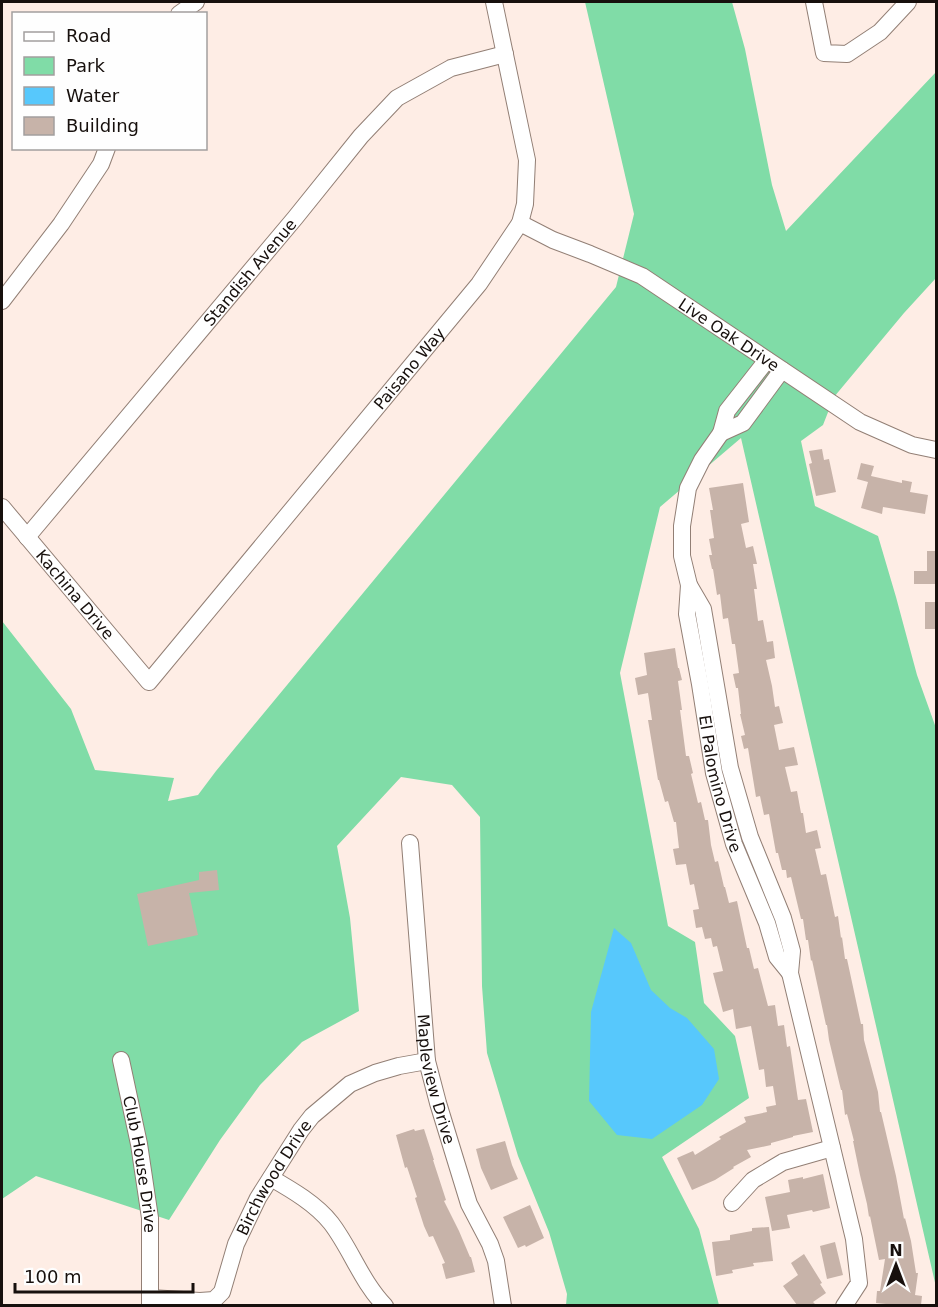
<svg xmlns="http://www.w3.org/2000/svg" width="938" height="1307" font-family="'DejaVu Sans',sans-serif">
<style>
.green{fill:#80dca7}
.water{fill:#57c8fc}
.building{fill:#c7b3a9}
.lines{fill:none;stroke-linecap:round;stroke-linejoin:round}
.minor-casing{stroke:#927f75;stroke-width:18}
.minor{stroke:#fff;stroke-width:16}
.labels{text-anchor:middle;stroke-width:6;stroke-linejoin:round;paint-order:stroke}
.street-label{font-size:16px;fill:#17100d;stroke:#fefefe}
</style>
<rect width="100%" height="100%" fill="#feede5"/>
<path class="green" d="M585,2H732L745,49L772,185L786,231L936,72V278L904,313L834,397L823,425L801,441L815,506L878,536L896,597L917,675L936,728V1287L741,438L660,507L620,673L668,926L695,942L704,1003L735,1036L749,1098L662,1157L699,1229L719,1305H566L567,1294L549,1232L518,1156L487,1053L482,986L480,817L452,785L401,777L337,846L350,918L359,1011L302,1042L260,1085L220,1140L169,1220L36,1176L2,1199V621L71,709L95,770L174,778L168,801L198,795L216,771L616,287L634,214Z"/>
<path class="water" d="M614,928L631,943L651,990L670,1008L687,1018L714,1049L719,1079L702,1105L652,1139L617,1135L589,1101L591,1012Z"/>
<path class="building" d="M822,449L824,460L829,459L836,492L816,496L809,464L812,463L809,451Z
M861,463L874,466L871,476L902,483V480L912,482L910,492L928,495L925,514L883,507L882,514L861,508L868,482L857,479Z
M743,483L749,522L741,524L746,548L753,546L757,564H753L757,589H754L758,621L763,620L767,642L773,641L775,658L766,660L772,686L775,707L779,706L783,723L774,725L779,750L794,747L798,765L785,767L791,792L797,791L801,813H803L806,833L817,830L821,848L815,849L821,875L826,874L835,917L838,916L841,938L842,937L845,959H847L861,1024H863L864,1040L878,1092L880,1112H881L896,1176L904,1219L905,1218L911,1241L916,1273H918L915,1295L922,1296L921,1305H896L876,1303L877,1291H880L885,1259L879,1260L870,1216L869,1217L867,1204L860,1175L853,1141H854L847,1114L845,1115L842,1090H841L829,1040L827,1025H826L812,960L811,961L808,940H806L803,919H801L791,877L787,878L786,870H782L778,853H776L769,814L764,815L760,796L756,797L748,748L744,749L741,736L745,735L740,714H741L738,688H736L733,674L739,673L735,644H732L728,618L723,619L720,594L717,595L713,569H712L709,555H712L709,539L714,538L710,510H713L709,488Z
M927,551H936V584H914V571H927Z
M925,602H936V629H925Z
M675,648L678,668H679L682,680L678,681L682,710H680L686,756H689L693,773L691,774L698,803L701,802L705,820H708L711,845L715,862L718,861L724,887H725L729,903L737,901L747,948H749L754,969L758,968L768,1006L775,1005L778,1026L784,1025L787,1047L790,1046L798,1100L806,1099L813,1132L793,1136V1137L771,1143V1145L747,1150L751,1157L733,1167L734,1168L715,1180L692,1190L677,1158L693,1151L695,1155L721,1139L719,1137L746,1122L744,1117L767,1112L766,1107L776,1105L773,1086L766,1087L764,1069L759,1070L751,1026L736,1029L733,1009L723,1012L713,973L723,971L717,946L713,947L711,938L705,939L702,927L696,928L693,910L699,909L694,884L690,885L686,864L676,865L673,849L679,848L676,822H674L668,801L665,802L659,780H658L648,720H652L648,693L638,695L635,678L647,675L644,653Z
M217,870L219,890L189,893L198,935L148,946L137,894L199,880V872Z
M414,1129L415,1131L424,1129L434,1160H433L446,1200L444,1201L459,1231L470,1257H471L475,1272L446,1279L442,1264L445,1263L433,1236L429,1237L424,1226L415,1198L417,1197L407,1167L405,1168L396,1135Z
M505,1141L512,1165L518,1179L491,1190L481,1168L476,1149Z
M823,1174L830,1208L813,1212L812,1210L787,1215L790,1228L772,1231L765,1197L790,1192L788,1180L803,1177V1179Z
M530,1205L544,1238L526,1247L525,1245L518,1248L503,1217Z
M769,1227L773,1261L753,1263L754,1266L732,1270L733,1273L716,1276L712,1242L730,1240V1235L752,1231V1228Z
M835,1242L843,1275L827,1279L820,1246Z
M804,1254L822,1283L820,1284L826,1293L813,1302L816,1305H797L783,1286L798,1275L791,1263Z"/>
<g class="lines">
<defs>
<g id="minor">
<path d="M814,2L824,53L847,54L880,32L908,2"/>
<path d="M179,14L196,2"/>
<path id="s1" d="M520,223L553,240L590,254L642,276L860,422L912,445L936,450"/>
<path d="M2,301L61,224L101,164L107,148"/>
<path d="M767,360L727,411L721,433L743,423L782,370"/>
<path d="M721,433L702,460L688,488L682,526V556L689,585L703,609L730,768L750,837L783,918L792,951L790,973L854,1239L859,1283L844,1306"/>
<path id="s2" d="M2,507L149,682L479,284L520,223L525,204L527,160L494,2"/>
<path id="s3" d="M27,537L295,218L361,136L397,98L451,68L505,54"/>
<path id="s4" d="M689,585L687,614L700,684L714,773L734,844L767,923L777,957L790,973"/>
<path id="s5" d="M410,843L427,1061L438,1103L469,1204L490,1244L496,1261L503,1306"/>
<path id="s6" d="M121,1060L139,1144L150,1218V1306"/>
<path d="M271,1178C292,1190 316,1204 331,1223C351,1249 361,1281 385,1306"/>
<path d="M732,1203L753,1180L783,1162L832,1148"/>
<path id="s7" d="M150,1298L200,1301L214,1300L222,1292L236,1244L258,1198L301,1130L312,1116L350,1084L375,1073L399,1066L427,1061"/>
</g>
</defs>
<use href="#minor" class="minor-casing"/>
<use href="#minor" class="minor"/>
</g>
<g class="labels">
<g class="street-label">
<text dy="6" stroke="none"><textPath href="#s3" startOffset="346">Standish Avenue</textPath></text>
<text dy="6" stroke="none"><textPath href="#s1" startOffset="238">Live Oak Drive</textPath></text>
<text dy="6" stroke="none"><textPath href="#s2" startOffset="636">Paisano Way</textPath></text>
<text dy="6" stroke="none"><textPath href="#s2" startOffset="114">Kachina Drive</textPath></text>
<text dy="6" stroke="none"><textPath href="#s4" startOffset="202">El Palomino Drive</textPath></text>
<text dy="6" stroke="none"><textPath href="#s5" startOffset="238">Mapleview Drive</textPath></text>
<text dy="6" stroke="none"><textPath href="#s6" startOffset="106">Club House Drive</textPath></text>
<text dy="6" stroke="none"><textPath href="#s7" startOffset="202">Birchwood Drive</textPath></text>
</g>
</g>
<rect width="938" height="1307" fill="none" stroke="#17100d" stroke-width="6"/>
<rect x="12" y="12" width="195" height="138" fill="#fefefe" stroke="#a29f9e" stroke-width="1.5"/>
<rect x="24" y="32" width="30" height="9" fill="#ffffff" stroke="#a29f9e" stroke-width="1.5"/>
<text x="66" y="42" font-size="18" fill="#17100d">Road</text>
<rect x="24" y="57" width="30" height="18" fill="#80dca7" stroke="#a29f9e" stroke-width="1.5"/>
<text x="66" y="72" font-size="18" fill="#17100d">Park</text>
<rect x="24" y="87" width="30" height="18" fill="#57c8fc" stroke="#a29f9e" stroke-width="1.5"/>
<text x="66" y="102" font-size="18" fill="#17100d">Water</text>
<rect x="24" y="117" width="30" height="18" fill="#c7b3a9" stroke="#a29f9e" stroke-width="1.5"/>
<text x="66" y="132" font-size="18" fill="#17100d">Building</text>
<g transform="translate(896 1265)" stroke="#fefefe" stroke-width="4.5" paint-order="stroke">
<path d="M0-4.5L10 22L0 15L-10 22Z" fill="#17100d"/>
<text y="-9" font-size="16" font-weight="bold" text-anchor="middle" fill="#17100d">N</text>
</g>
<path d="M15 1283v9h178v-9" fill="none" stroke="#17100d" stroke-width="3"/>
<text x="24" y="1283" font-size="18" fill="#17100d" stroke="#fefefe" stroke-width="4.5" paint-order="stroke">100 m</text>
</svg>
